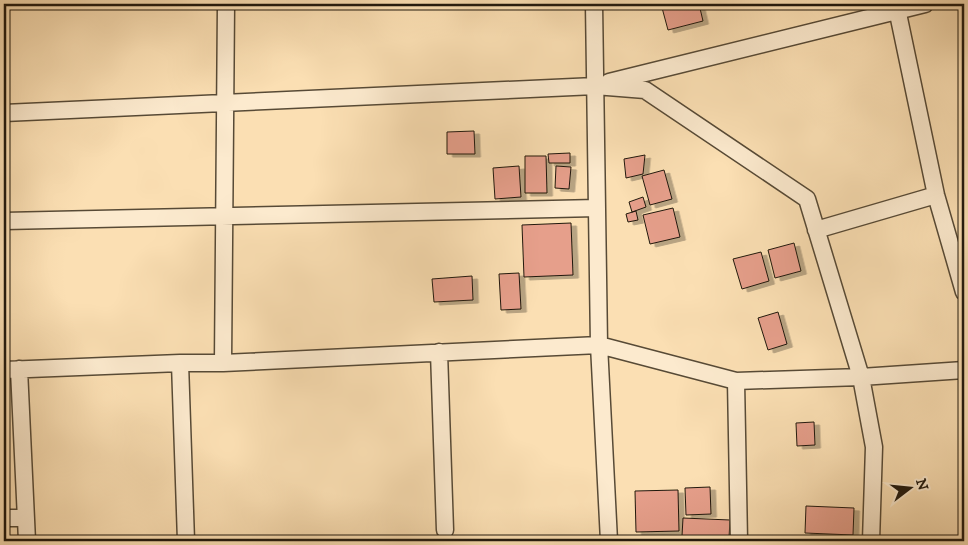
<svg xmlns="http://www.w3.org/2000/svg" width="968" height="545" font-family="'IM FELL DW Pica',serif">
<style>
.building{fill:#e69f8b;stroke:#20180d;filter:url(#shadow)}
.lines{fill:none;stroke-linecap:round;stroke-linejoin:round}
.minor-casing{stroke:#574a36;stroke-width:19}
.minor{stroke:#fceace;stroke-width:16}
</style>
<defs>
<filter id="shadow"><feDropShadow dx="5.5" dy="3" stdDeviation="0" flood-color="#0004"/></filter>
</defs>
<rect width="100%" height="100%" fill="#fbdfb3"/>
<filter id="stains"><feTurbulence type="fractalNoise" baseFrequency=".004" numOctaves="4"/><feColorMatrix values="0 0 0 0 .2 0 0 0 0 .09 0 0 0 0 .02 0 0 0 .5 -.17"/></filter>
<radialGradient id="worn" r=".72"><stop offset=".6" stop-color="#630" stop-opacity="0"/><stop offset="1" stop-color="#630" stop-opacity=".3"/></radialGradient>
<path class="building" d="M661,4H699L703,21L668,30Z
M474,131L475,154H447V132Z
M570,153V163H549L548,154Z
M645,155L643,174L626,178L624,159Z
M525,156H546L547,193H525Z
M519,166L521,197L495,199L493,168Z
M556,166L571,167L569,189L555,188Z
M664,170L672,199L650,205L642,176Z
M643,197L646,207L632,212L629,202Z
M673,208L680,237L650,244L643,215Z
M636,211L638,220L628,222L626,214Z
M571,223L573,275L524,277L522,225Z
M794,243L801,271L775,278L768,250Z
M761,252L769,281L742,289L733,259Z
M519,273L521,309L501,310L499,274Z
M472,276L473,300L434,302L432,279Z
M778,312L787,344L768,350L758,318Z
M814,422L815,445L797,446L796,423Z
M710,487L711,514L686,515L685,488Z
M678,490L679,531L636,532L635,491Z
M806,506L854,508L853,535L805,533Z
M683,518L730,520L729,538L682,536Z"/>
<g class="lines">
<defs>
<path id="minor" d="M594,4L599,345L609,541
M896,4L936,195L964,292
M609,82L925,4
M4,113L595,86L645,90L807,199L861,377L874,447L871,541
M4,221L597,208
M816,230L936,195
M439,352L445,530
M180,363L186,541
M223,363L226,4
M19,369L27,541
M4,370L180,363H223L599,345L736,381
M4,518H26
M739,541L736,381L861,377L964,370"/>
</defs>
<use href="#minor" class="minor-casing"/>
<use href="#minor" class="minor"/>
</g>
<rect width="968" height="545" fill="none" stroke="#fbdfb3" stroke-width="20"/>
<rect x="5" y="5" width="958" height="535" fill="none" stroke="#20180d" stroke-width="2.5"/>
<rect x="10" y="10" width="948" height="525" fill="none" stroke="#20180d"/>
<g transform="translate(910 488) rotate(74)" stroke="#fceace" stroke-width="4" paint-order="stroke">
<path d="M0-4L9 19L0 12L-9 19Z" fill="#20180d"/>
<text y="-8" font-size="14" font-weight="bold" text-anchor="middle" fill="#20180d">N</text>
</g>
<rect width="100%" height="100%" filter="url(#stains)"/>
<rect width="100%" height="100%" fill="url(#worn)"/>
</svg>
